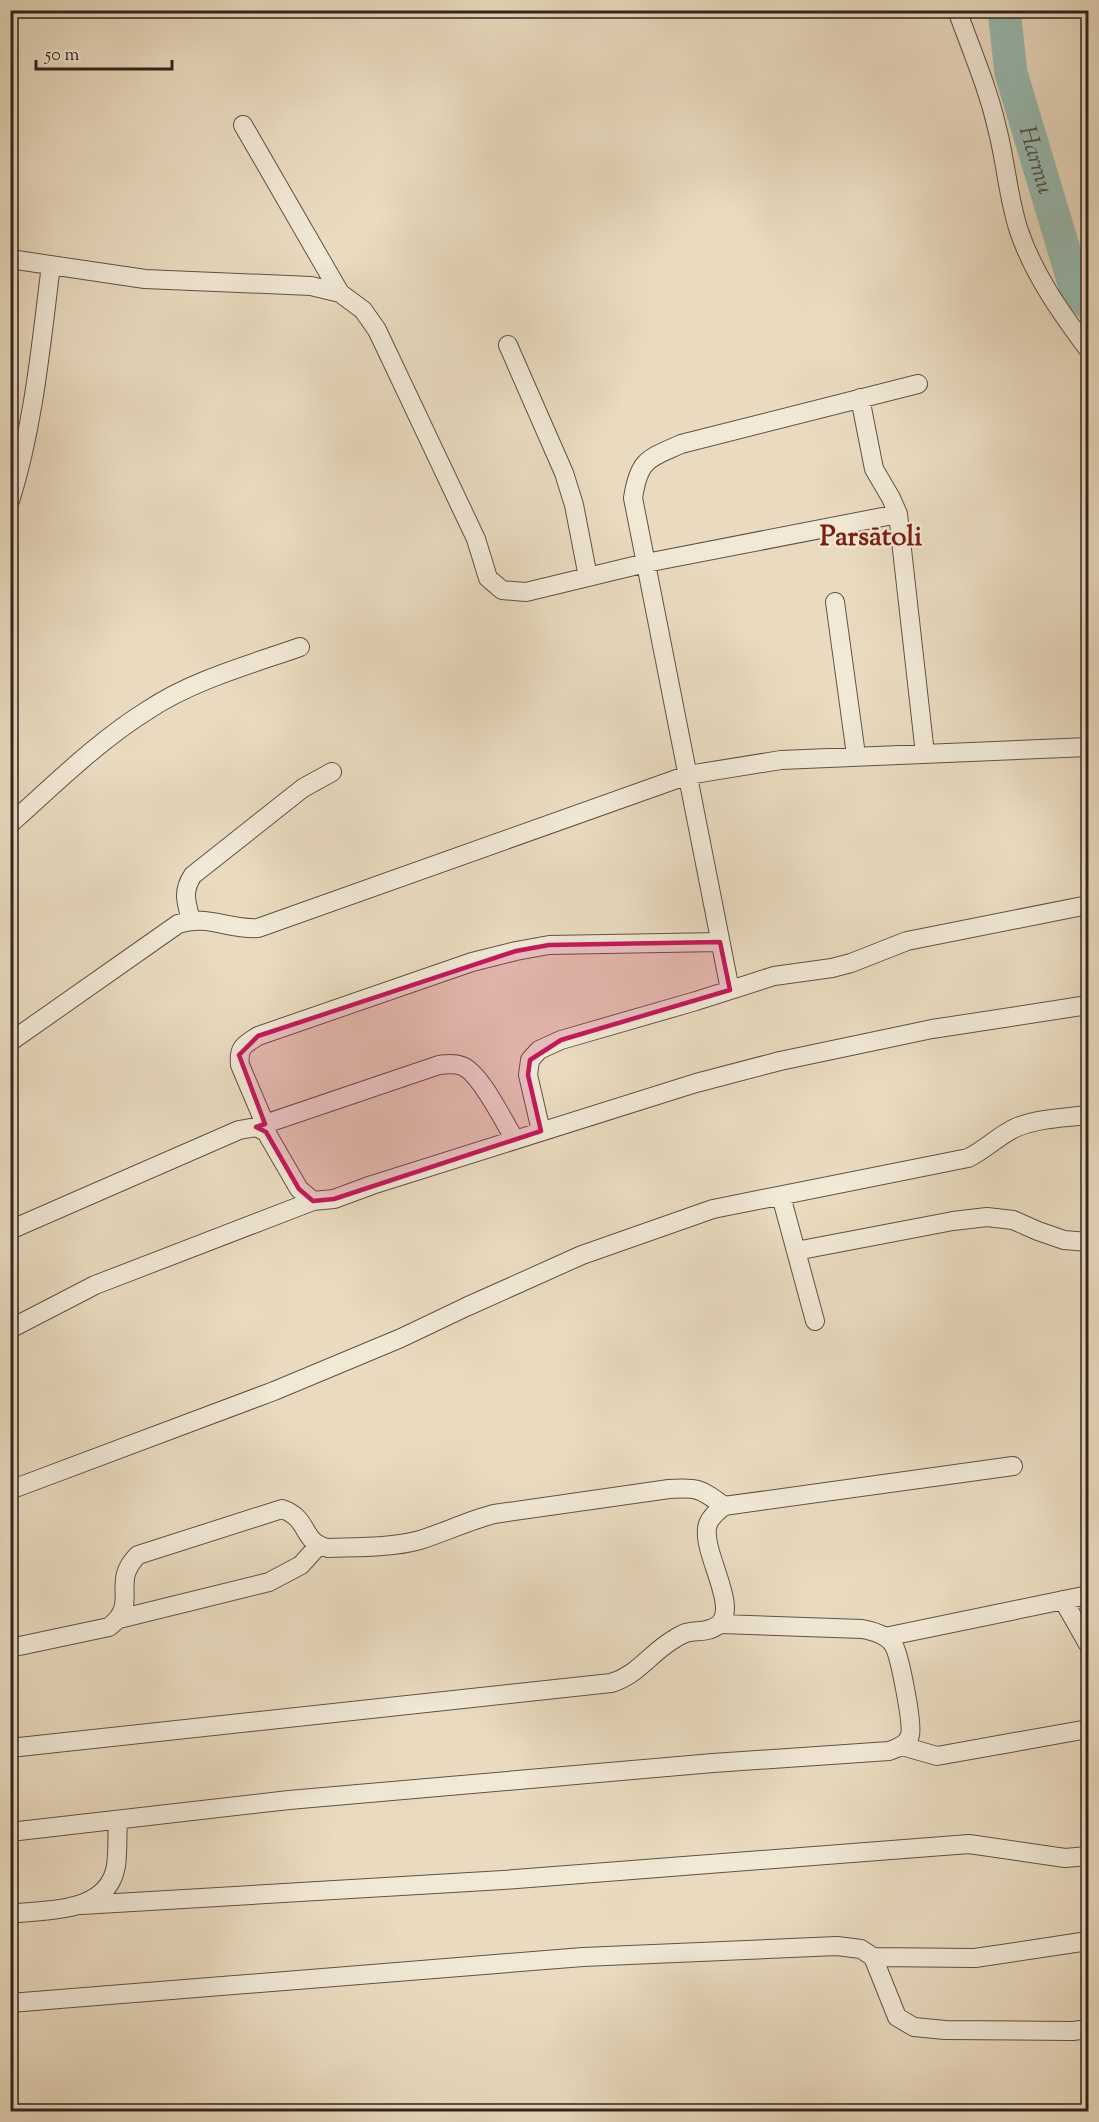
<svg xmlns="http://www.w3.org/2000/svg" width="1099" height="2122" font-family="'Sorts Mill Goudy',serif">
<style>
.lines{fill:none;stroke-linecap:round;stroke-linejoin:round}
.river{stroke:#98bbb1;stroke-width:33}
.minor-casing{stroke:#605246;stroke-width:20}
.minor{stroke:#f1e8d6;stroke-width:18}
.marked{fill:#c2185b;fill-opacity:0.2;stroke:#c2185b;stroke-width:4.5;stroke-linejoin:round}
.labels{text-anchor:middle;stroke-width:4.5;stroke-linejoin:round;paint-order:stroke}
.water-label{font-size:24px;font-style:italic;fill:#515249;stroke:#f1e8d6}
.district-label{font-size:28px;font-weight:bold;fill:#7a1f14;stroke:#f1e8d6}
</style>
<rect width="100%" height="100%" fill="#eadbc0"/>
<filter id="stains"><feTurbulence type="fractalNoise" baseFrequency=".00333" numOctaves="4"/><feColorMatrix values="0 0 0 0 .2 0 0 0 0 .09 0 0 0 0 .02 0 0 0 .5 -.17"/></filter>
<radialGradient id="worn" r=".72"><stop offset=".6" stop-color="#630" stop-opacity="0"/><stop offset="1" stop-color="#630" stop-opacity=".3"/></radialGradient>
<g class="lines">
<path class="river" id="s1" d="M1004,10L1011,73L1076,290L1088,303"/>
<defs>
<path id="minor" d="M957,10C971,49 988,88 997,128C1006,162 1008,198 1019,231C1034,275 1061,313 1088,349
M243,125L340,293
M10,259L145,279L311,286L340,293L363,310L377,330L476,539L488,578L502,590L526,592L646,563L898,514
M508,345L564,473L574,505L588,577
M860,398L874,469L891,498L898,514L925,754
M10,501C34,425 41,344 51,265
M835,602L856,755
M10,824C54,785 98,741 148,710C193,680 249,665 300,647
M191,920C186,902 182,891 193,875L303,788L332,772
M730,990L633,498C639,459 648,459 681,444L918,384
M10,1042L178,924C207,914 229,930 258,928L688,775L781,760L1088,747
M265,1124L240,1065C238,1047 244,1045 258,1036L472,962L516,951L549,945L720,942
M256,1127L439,1065C447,1064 455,1063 462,1066C480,1072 504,1122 515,1140
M541,1131L528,1075L530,1060L539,1050L561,1040L696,1001L774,976L832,968L851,963L907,941L1088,905
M781,1196L815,1321
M10,1230L239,1130L256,1127L266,1132L299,1189L313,1201L334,1199L372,1185L696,1083L780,1061L932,1029L1088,1005
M796,1251L953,1221L987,1217L1013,1220L1038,1231L1064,1240L1088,1242
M10,1329L95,1285L313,1201
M10,1490L274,1391L401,1338L466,1307L582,1255L713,1209L968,1158C985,1150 998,1136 1015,1128C1037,1118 1065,1118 1088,1115
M1063,1600L1088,1644
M119,1619L269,1582L301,1565L318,1546
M885,1637L1088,1595
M10,1648L109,1627C141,1603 109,1583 138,1555L282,1509C311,1519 300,1542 328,1548C358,1547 390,1548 420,1540C445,1532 468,1521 494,1514L669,1489C698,1487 701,1489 724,1506
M902,1746L937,1756L1088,1729
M10,1748L611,1683C636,1676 649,1655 671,1641C674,1639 679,1636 683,1634C694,1629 707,1634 718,1625C741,1608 699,1549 708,1524C711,1516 718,1511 724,1506L1013,1466
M10,1832L289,1800L713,1763L889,1751C897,1748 908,1745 910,1735C913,1724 900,1657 894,1646C888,1635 873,1631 862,1629L720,1624
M82,1905L503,1880L969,1844L1065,1858L1088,1856
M10,1914C47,1909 108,1914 116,1866C118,1852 117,1835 118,1820
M873,1957L975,1958L1088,1941
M10,2003L583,1957L837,1946L861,1949L873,1957L897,2017L914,2027L945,2030L1073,2031L1088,2029"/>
</defs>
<use href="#minor" class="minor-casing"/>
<use href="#minor" class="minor"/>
</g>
<path class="marked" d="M720,942L730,990L561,1040L530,1060L528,1075L541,1131L334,1199L313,1201L299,1189L266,1132L256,1127L265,1124L239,1055L258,1036L516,951L549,945Z"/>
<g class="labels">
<g class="water-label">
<text dy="8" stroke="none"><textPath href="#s1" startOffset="154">Harmu</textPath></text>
</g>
<g class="district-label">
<text x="871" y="545">Parsātoli</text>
</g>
</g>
<rect width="1099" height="2122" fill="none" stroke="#eadbc0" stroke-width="36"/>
<rect x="12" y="12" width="1075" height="2098" fill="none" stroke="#32251d" stroke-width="3"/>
<rect x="18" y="18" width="1063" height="2086" fill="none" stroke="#32251d" stroke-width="1.5"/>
<path d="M36 60v9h136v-9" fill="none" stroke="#32251d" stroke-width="3"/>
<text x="45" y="60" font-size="18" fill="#32251d" stroke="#f1e8d6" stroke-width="4.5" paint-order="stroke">50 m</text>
<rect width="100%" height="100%" filter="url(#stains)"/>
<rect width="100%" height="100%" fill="url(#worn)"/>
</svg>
